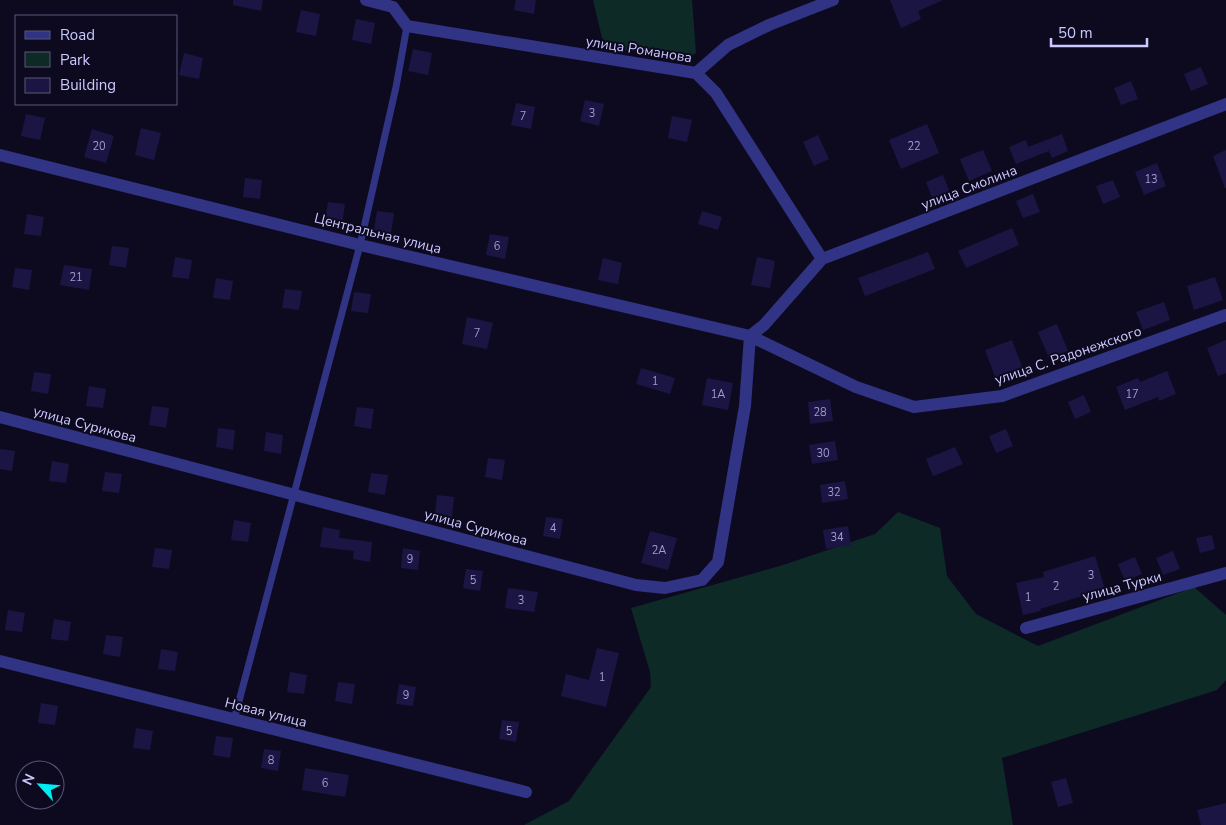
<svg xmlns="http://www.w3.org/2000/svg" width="1226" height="825" font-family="'Nunito Sans',sans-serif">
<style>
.green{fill:#0d2a27}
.building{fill:#1b1543}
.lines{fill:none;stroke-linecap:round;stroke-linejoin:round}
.service{stroke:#313384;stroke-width:7}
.minor{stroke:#313384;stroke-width:12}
.labels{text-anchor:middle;stroke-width:4;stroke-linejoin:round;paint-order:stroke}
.number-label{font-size:11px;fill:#a09cd0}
.street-label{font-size:14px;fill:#ccc9ff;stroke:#0d0a20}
</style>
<rect width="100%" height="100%" fill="#0d0a20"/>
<path class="green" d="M593,0H692L696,53L685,60L613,48L602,38Z
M898,512L940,528L947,576L976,614L1038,646L1194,587L1226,615V680L1217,690L1002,758L1013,825H524L569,801L651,687L650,672L631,608L783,565L875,534Z"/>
<path class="building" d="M233,0H263L261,11L233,5Z
M516,0H536L534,14L514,10Z
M890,0H943L918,11L921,19L901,28Z
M301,10L320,14L316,36L296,32Z
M356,19L375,23L371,44L352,40Z
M413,49L432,53L428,75L408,71Z
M184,53L203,58L199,79L179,75Z
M1201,67L1208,84L1191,91L1184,74Z
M1131,81L1138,99L1121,105L1114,88Z
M585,100L604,104L599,126L580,121Z
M516,103L535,107L531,129L511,125Z
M26,114L45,118L40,140L21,136Z
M672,116L692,120L687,142L668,138Z
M927,124L939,153L901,169L889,140Z
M141,128L161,133L154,160L135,155Z
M92,129L114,136L106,163L84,157Z
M1062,134L1068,151L1052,158L1049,151L1016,164L1009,147L1026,140L1028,147Z
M818,135L829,159L814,166L803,142Z
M983,150L992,171L969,181L960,159Z
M1226,150V188H1225L1213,156Z
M1157,163L1166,186L1144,195L1135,172Z
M943,175L950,193L933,200L926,182Z
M245,178L262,180L260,199L243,197Z
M1113,180L1120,197L1103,204L1096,186Z
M1033,194L1040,212L1023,218L1016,201Z
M328,202L345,204L342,224L325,221Z
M377,211L394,213L391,233L374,230Z
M702,211L722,217L718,230L698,224Z
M27,214L44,217L41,236L24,234Z
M1012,228L1019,245L966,268L958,251Z
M490,234L509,237L505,259L486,255Z
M112,246L129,248L126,268L109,265Z
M928,252L935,269L865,296L858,278Z
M175,257L192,260L189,279L172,277Z
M757,257L775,261L770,288L751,285Z
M603,258L622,263L618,284L598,280Z
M64,265L92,269L89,290L60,285Z
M15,268L32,270L29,290L12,287Z
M1215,277L1223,300L1194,310L1187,286Z
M216,278L233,281L230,300L213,298Z
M285,289L302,291L299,310L282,308Z
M354,292L371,294L368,313L351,311Z
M1164,302L1170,320L1143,330L1136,312Z
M467,317L493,323L487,349L462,344Z
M1057,324L1068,351L1049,358L1038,332Z
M1012,340L1024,372L997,382L985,350Z
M1226,340V373L1218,376L1207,348Z
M641,368L675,378L670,394L636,384Z
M1167,371L1176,394L1159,401L1158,397L1125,410L1116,387L1138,378L1140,382Z
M34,372L51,374L48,394L31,391Z
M707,378L733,383L728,410L702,405Z
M89,386L106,389L103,408L86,406Z
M1084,395L1091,412L1075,419L1068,402Z
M830,399L833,421L810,424L808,402Z
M152,406L169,408L166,428L149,425Z
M357,407L374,409L371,429L354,426Z
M218,428L235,430L233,450L216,447Z
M1006,429L1013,446L996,453L989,436Z
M266,432L283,435L281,454L264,451Z
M835,441L838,460L812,464L809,445Z
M955,447L963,464L933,476L926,459Z
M0,449L15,451L12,471L0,469Z
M488,458L505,460L502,480L485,477Z
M52,461L69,464L66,483L49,481Z
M105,472L122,474L119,493L102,491Z
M371,473L388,475L385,495L368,492Z
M845,481L848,499L822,503L820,485Z
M437,495L454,497L452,517L435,514Z
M546,517L563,519L560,539L543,536Z
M234,520L251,523L248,542L231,540Z
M848,526L851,545L826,549L823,530Z
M323,527L340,530L339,538L372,542L370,562L353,559L354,551L320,547Z
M650,531L677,538L668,570L641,563Z
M1212,535L1215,549L1200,553L1196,538Z
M155,548L172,550L169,569L152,567Z
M403,548L420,551L418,570L401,568Z
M1173,551L1180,569L1163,575L1156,558Z
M1095,556L1105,589L1040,609L1041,611L1023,615L1016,583L1044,577L1043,572Z
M1135,557L1142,574L1125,581L1118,564Z
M466,569L483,571L480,591L463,588Z
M508,588L538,592L534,612L505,608Z
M8,610L25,613L22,632L5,630Z
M54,619L71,622L68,641L51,639Z
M106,635L123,637L120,657L103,654Z
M597,648L619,653L606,707L561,696L566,674L589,680Z
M161,649L178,652L175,671L158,669Z
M290,672L307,675L304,694L287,692Z
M338,682L355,684L352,704L335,701Z
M399,684L416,687L413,706L396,704Z
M41,703L58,706L55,725L38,723Z
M502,720L519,722L516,742L499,739Z
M136,728L153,731L150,750L133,748Z
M216,736L233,738L230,758L213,755Z
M264,749L281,751L278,771L261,768Z
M305,768L349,775L345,797L302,790Z
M1066,778L1073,803L1058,807L1051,782Z
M1226,803V825H1201L1197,810Z"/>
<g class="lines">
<path class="service" d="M234,720L360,245L396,87L407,26"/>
<path class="minor" d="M366,0L393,7L407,26L696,73L716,93L822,259
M696,73L728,45L769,25L833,0
M0,155L360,245L750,336L856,387L914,407L1002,396L1226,315
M750,336L764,325L822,259L1226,104
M0,417L636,585L665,588L702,580L718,562L745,406L750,336
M1026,628L1226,573
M0,661L526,792"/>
</g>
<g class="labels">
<g class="number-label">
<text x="592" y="117">3</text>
<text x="523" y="120">7</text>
<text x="99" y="150">20</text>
<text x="914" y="150">22</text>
<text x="1151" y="183">13</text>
<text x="497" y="250">6</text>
<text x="76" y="281">21</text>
<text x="477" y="337">7</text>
<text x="655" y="385">1</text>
<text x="718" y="398">1А</text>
<text x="1132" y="398">17</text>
<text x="820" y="416">28</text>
<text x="823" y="457">30</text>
<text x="834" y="496">32</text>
<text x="553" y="532">4</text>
<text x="837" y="541">34</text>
<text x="659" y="554">2А</text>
<text x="410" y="563">9</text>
<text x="1091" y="579">3</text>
<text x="473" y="584">5</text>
<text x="1056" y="590">2</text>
<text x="1028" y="601">1</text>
<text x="521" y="604">3</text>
<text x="602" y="681">1</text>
<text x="406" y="699">9</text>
<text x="509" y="735">5</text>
<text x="271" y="764">8</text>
<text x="325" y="787">6</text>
</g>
<g class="street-label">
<text transform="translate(639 49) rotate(9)" y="5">улица Романова</text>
<text transform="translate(969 187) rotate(-21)" y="5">улица Смолина</text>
<text transform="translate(378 233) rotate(14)" y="5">Центральная улица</text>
<text transform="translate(1068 355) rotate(-19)" y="5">улица С. Радонежского</text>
<text transform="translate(85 424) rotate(15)" y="5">улица Сурикова</text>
<text transform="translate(476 527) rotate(15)" y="5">улица Сурикова</text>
<text transform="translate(1122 586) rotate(-15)" y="5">улица Турки</text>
<text transform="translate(266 712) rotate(14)" y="5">Новая улица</text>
</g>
</g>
<rect x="15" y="15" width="162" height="90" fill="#0d0a20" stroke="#595679"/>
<rect x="25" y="31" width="25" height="8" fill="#313384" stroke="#595679"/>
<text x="60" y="40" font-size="15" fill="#ccc9ff">Road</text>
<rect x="25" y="52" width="25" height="15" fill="#0d2a27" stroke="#595679"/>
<text x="60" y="65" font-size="15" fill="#ccc9ff">Park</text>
<rect x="25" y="78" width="25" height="15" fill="#1b1543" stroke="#595679"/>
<text x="60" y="90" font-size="15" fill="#ccc9ff">Building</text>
<g transform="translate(40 785) rotate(296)"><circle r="24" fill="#0d0a20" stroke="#595679"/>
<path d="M0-4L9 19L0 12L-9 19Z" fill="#00ecf4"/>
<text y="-8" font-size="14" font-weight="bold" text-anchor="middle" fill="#ccc9ff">N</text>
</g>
<path d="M1051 38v8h96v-8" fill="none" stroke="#ccc9ff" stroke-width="2.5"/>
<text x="1058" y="38" font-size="15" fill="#ccc9ff" stroke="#0d0a20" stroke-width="4" paint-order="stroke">50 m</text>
</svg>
